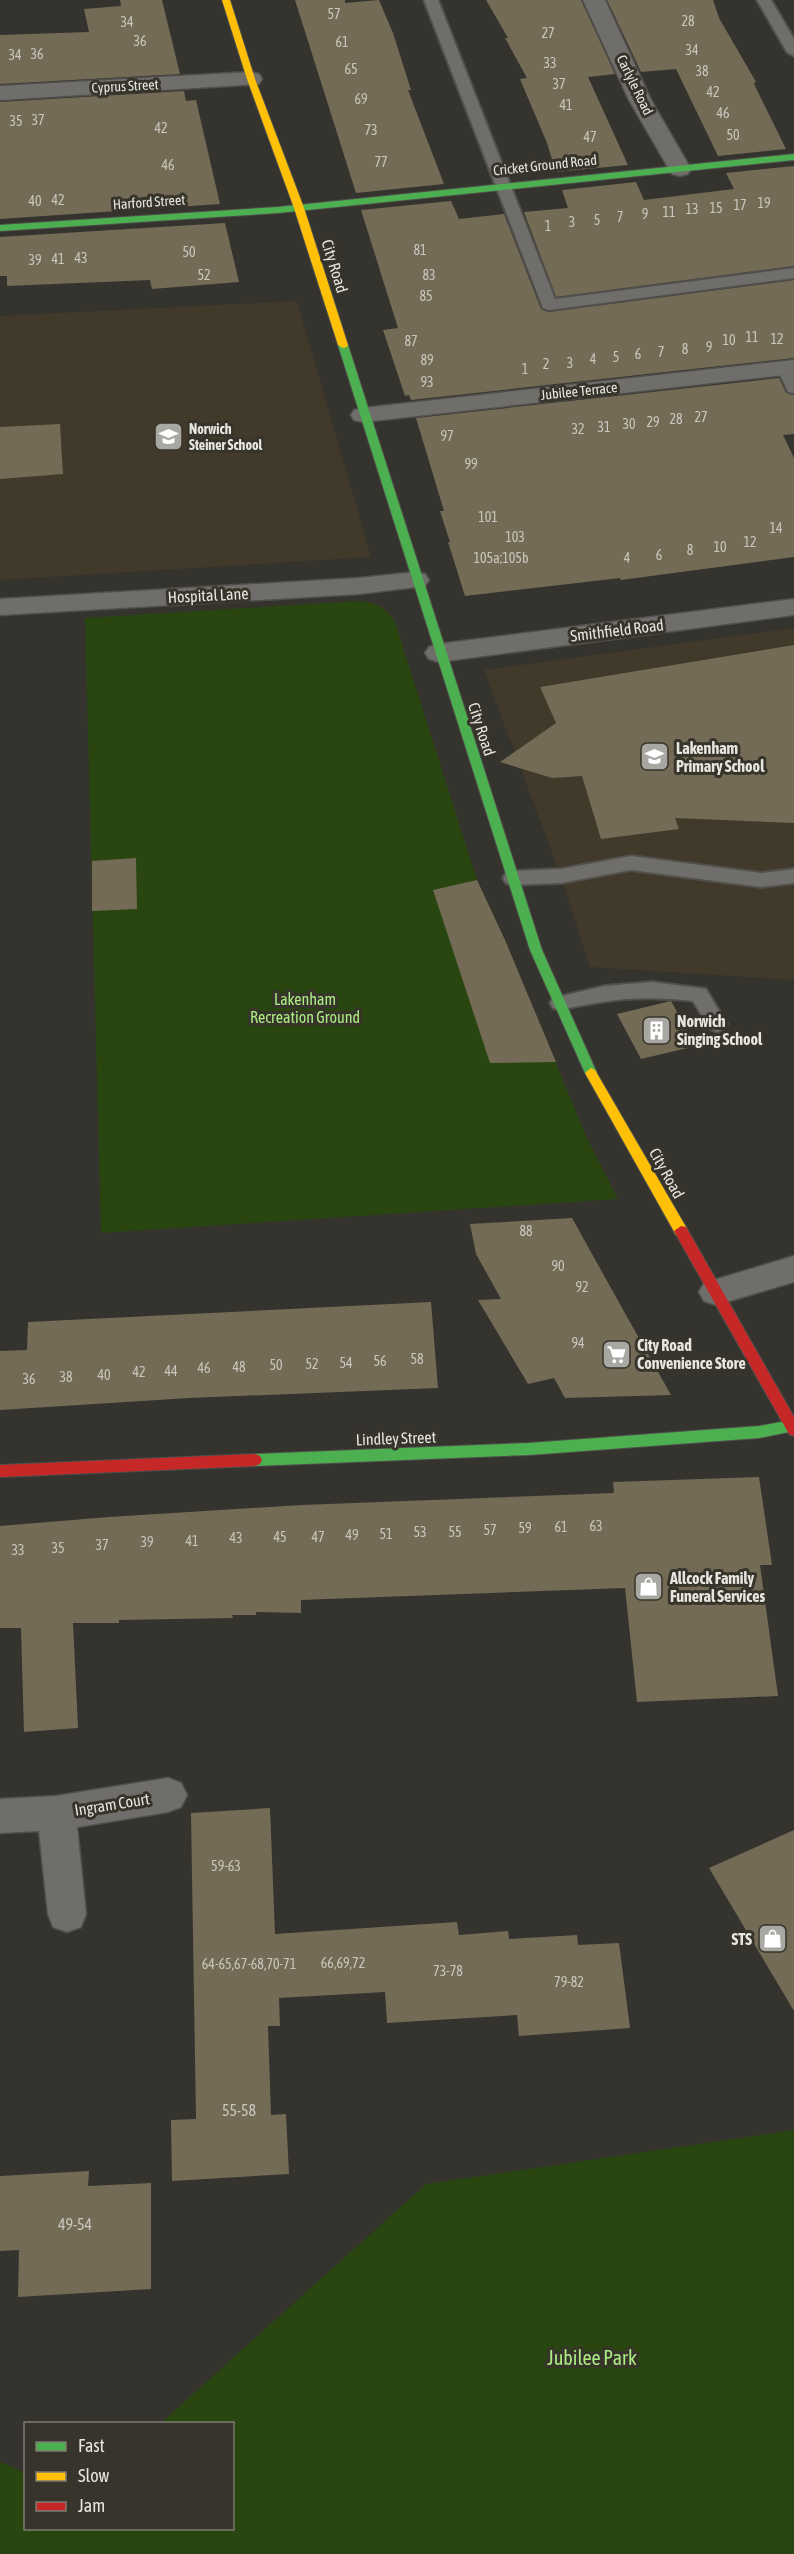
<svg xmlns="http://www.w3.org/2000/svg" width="794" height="2554" font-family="'Asap Condensed',sans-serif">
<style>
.education{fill:#41392a}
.green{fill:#294610}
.building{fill:#736b56}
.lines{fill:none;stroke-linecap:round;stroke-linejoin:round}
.lane-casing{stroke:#504f4b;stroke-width:4}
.street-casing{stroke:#504f4b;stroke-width:3}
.fast-casing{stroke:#504f4b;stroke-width:2}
.slow-casing{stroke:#504f4b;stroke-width:2}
.jam-casing{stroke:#504f4b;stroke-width:2}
.lane{fill:#706e6b;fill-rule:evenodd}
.street{fill:#706e6b;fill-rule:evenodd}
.fast{fill:#4caf50;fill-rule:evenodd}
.slow{fill:#ffc107;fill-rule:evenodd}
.jam{fill:#c62828;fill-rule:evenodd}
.labels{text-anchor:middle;stroke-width:6;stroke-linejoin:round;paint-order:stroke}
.number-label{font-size:14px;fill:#cac6bd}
.far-street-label{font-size:14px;fill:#e7e5df;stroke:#37342b}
.far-poi-label{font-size:14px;font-weight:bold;fill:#e7e5df;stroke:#37342b;text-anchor:start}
.street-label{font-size:16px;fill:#e7e5df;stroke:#37342b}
.poi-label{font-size:16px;font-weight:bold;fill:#e7e5df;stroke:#37342b;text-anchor:start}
.park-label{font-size:16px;fill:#aaec82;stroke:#37342b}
.near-number-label{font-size:16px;fill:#cac6bd}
.near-park-label{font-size:20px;fill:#aaec82;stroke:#37342b}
</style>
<rect width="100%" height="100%" fill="#34332e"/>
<path class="education" d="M297,301L371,557L0,580V316Z
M794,628V980L590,967L561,876L484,670Z"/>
<path class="green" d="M358,601C377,603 384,606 395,622L477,880L505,940L586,1136L618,1199L101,1233L85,618Z
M794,2130V2554H0V2462L25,2473L26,2528H232V2424L161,2423L426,2184Z"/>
<path class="building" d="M120,0H162L180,74L0,84V35L89,32L84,9L121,6Z
M295,0H345V3L379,0L393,33L411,90H408L444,184L356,193Z
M486,0H581L615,74L588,77L628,165L556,172L547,143L520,79L527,78L505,38H508Z
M607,0H713L719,18L756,82L754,83L755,86L786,149L718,156L676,69L641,72Z
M184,91L186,101L196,100L220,204L0,219V102Z
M794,166V266L556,297L524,212L568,208L562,190L636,182L644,200L734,189L726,173Z
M451,201L459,219L504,214L541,309L548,312L794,280V358L411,400L409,395L405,396L383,330L398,328L361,210Z
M225,223L239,282L152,289L150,280L7,286V276H0V237Z
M779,378L786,393L794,395V434L783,435L794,458V557L621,580L620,578L465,596L448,542H450L440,511H444L416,418Z
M60,424L63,474L0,479V427Z
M794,645V823L675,818L679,829L601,839L582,776L552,778L500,762L556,723L540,687Z
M136,858L137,909L92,911V861Z
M477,880L505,940L556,1062L490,1063L433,890Z
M671,1001L696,1046L641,1059L617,1014Z
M572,1218L626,1315L671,1395L565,1398L554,1378L528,1384L478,1300L501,1299L476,1254L470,1224Z
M431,1302L438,1388L189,1398L0,1410V1351L27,1350L28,1322Z
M759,1477L772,1565H760L778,1696L637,1702L625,1588L301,1600V1613L256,1612V1615H232L233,1618L119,1620V1623H73L78,1728L24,1732L21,1628H0V1526L109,1517L302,1505L614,1493L613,1482Z
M270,1808L275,1934L457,1922L459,1935L508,1931L509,1939L577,1935L578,1945L619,1943L630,2028L519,2036L517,2015L387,2023L385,1992L279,1998L280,2026H268L271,2115L286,2114L289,2174L172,2181L171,2120L196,2119L191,1813Z
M794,1830V2011L709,1868Z
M89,2171L88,2186L151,2183V2289L18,2297L19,2250L0,2251V2176Z"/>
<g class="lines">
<defs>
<path id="lane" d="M424,0H438L555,299L794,268V278L549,310L543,308Z
M757,0H771L794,39V56L787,52Z
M785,363L791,364L794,369V393L788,392L777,368Z
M631,856L761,873L794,869V883L761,887L631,870L561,883L513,885L506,883L503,878L506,873L513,871L561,869Z
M652,982L706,989L727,1024L724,1029L717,1032L710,1029L693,1001C641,995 610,999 560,1010L553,1008L550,1003L553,998L605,986Z"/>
<path id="street" d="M583,0H605L651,100L691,169L688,174L680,176L672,174L669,169L629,100Z
M251,72L259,74L262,79L259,84L0,100V86Z
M794,360V374L363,422L354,420L351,415L354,410L363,408Z
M416,572L425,574L429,580L425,586L359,594L0,615V599L359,578Z
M794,599V615L439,662L429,659L425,653L429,647L439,644Z
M794,1256V1282L716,1305L704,1301L699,1292L704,1283Z
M168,1778L181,1783L187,1795L181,1807L168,1812L77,1827L86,1914L81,1927L67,1932L53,1927L48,1914L39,1831L0,1833V1799L56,1796Z"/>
<path id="fast" d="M794,154V160L278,213L0,231V225L278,207Z
M343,342L348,345L542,950L597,1073L595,1076L591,1078L585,1073L530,950L338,345Z
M792,1420L794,1421V1431L759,1438L529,1455L255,1466L250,1464L248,1460L250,1456L255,1454L529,1443L759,1426Z"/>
<path id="slow" d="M222,0H230L255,79L304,208L348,345L347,347L343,348L338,345L294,208L247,79Z
M591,1068L595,1070L686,1227L688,1231L686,1235H676L585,1073Z"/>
<path id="jam" d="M681,1226L686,1227L794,1417V1436L789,1434L674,1231Z
M255,1454L260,1456L262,1460L260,1464L255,1466L0,1477V1465Z"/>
</defs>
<use href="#lane" class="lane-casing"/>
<use href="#street" class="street-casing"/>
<use href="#fast" class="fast-casing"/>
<use href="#slow" class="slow-casing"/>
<use href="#jam" class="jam-casing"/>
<use href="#lane" class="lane"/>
<use href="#street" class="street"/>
<use href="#fast" class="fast"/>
<use href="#slow" class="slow"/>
<use href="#jam" class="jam"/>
</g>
<defs>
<symbol id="school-square" viewBox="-11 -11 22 22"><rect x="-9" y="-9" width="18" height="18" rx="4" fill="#a8a7a1" stroke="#37342b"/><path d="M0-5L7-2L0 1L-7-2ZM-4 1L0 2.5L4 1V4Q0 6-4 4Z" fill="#fff"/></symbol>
<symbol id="building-square" viewBox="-11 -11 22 22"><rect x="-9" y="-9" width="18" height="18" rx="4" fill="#a8a7a1" stroke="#37342b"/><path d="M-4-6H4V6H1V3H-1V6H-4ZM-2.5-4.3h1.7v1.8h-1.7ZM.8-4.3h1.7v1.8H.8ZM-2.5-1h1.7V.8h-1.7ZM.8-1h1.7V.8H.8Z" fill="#fff"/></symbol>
<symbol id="supermarket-square" viewBox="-11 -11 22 22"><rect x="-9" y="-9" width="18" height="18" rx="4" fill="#a8a7a1" stroke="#37342b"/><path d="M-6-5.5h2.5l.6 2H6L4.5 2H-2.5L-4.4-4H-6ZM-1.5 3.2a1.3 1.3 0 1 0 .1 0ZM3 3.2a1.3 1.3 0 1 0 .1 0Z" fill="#fff"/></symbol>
<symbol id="shop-square" viewBox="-11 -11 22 22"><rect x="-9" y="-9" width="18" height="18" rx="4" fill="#a8a7a1" stroke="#37342b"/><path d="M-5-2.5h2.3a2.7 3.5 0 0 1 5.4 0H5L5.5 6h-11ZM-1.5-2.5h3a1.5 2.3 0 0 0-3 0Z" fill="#fff"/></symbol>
</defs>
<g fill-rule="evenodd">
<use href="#school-square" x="152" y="420" width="33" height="33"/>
<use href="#school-square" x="638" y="740" width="33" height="33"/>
<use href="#building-square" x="640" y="1014" width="33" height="33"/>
<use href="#supermarket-square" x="600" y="1338" width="33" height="33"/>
<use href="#shop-square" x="632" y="1570" width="33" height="33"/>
<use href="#shop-square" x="756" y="1922" width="33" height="33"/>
</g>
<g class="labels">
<g class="number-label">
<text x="334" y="19">57</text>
<text x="688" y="26">28</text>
<text x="127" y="27">34</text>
<text x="548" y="38">27</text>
<text x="140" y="46">36</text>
<text x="342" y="47">61</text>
<text x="692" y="55">34</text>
<text x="37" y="59">36</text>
<text x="15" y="60">34</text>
<text x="550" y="68">33</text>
<text x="351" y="74">65</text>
<text x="702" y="76">38</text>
<text x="559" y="89">37</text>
<text x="713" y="97">42</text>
<text x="361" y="104">69</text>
<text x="566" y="110">41</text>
<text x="723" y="118">46</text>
<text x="38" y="125">37</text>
<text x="16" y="126">35</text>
<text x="161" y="133">42</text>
<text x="371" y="135">73</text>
<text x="733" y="140">50</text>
<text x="590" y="142">47</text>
<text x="381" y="167">77</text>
<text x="168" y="170">46</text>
<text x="58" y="205">42</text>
<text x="35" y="206">40</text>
<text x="764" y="208">19</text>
<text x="740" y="210">17</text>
<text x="716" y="213">15</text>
<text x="692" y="214">13</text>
<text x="669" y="217">11</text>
<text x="645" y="219">9</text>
<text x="620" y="222">7</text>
<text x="597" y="225">5</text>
<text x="572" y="227">3</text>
<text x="548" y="231">1</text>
<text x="420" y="255">81</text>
<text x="189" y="257">50</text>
<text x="81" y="263">43</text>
<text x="58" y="264">41</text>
<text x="35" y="265">39</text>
<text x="204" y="280">52</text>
<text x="429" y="280">83</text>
<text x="426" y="301">85</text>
<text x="752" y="342">11</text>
<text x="777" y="344">12</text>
<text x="729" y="345">10</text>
<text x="411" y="346">87</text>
<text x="709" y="352">9</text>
<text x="685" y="354">8</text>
<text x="661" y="357">7</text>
<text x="638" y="359">6</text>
<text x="616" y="362">5</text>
<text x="593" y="364">4</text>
<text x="427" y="365">89</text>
<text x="570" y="368">3</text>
<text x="546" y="369">2</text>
<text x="525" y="374">1</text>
<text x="427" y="387">93</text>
<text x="701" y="422">27</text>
<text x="676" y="424">28</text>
<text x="653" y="427">29</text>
<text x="629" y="429">30</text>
<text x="604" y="432">31</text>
<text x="578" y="434">32</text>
<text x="447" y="441">97</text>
<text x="471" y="469">99</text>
<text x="488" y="522">101</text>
<text x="776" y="533">14</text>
<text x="515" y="542">103</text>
<text x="750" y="547">12</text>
<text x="720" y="552">10</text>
<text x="690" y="555">8</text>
<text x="659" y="560">6</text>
<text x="501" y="563">105a;105b</text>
<text x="627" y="563">4</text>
<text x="526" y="1236">88</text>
<text x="558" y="1271">90</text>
<text x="582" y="1292">92</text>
<text x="578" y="1348">94</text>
<text x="417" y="1364">58</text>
<text x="380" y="1366">56</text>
<text x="346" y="1368">54</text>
<text x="312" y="1369">52</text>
<text x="276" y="1370">50</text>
<text x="239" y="1372">48</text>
<text x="204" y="1373">46</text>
<text x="171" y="1376">44</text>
<text x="139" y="1377">42</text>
<text x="104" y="1380">40</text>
<text x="66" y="1382">38</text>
<text x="29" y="1384">36</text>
<text x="596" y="1531">63</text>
<text x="561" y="1532">61</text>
<text x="525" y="1533">59</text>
<text x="490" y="1535">57</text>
<text x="420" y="1537">53</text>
<text x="455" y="1537">55</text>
<text x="386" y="1539">51</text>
<text x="352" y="1540">49</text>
<text x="280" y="1542">45</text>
<text x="318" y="1542">47</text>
<text x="236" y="1543">43</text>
<text x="192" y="1546">41</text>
<text x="147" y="1547">39</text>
<text x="102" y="1550">37</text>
<text x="58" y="1553">35</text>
<text x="18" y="1555">33</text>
<text x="226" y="1871">59-63</text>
<text x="343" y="1968">66,69,72</text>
<text x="249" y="1969">64-65,67-68,70-71</text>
<text x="448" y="1976">73-78</text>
<text x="569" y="1987">79-82</text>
</g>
<g class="far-street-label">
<text transform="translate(635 85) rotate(64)" y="5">Carlyle Road</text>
<text transform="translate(125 86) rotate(-3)" y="5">Cyprus Street</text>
<text transform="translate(545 165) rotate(-6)" y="5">Cricket Ground Road</text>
<text transform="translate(149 202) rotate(-4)" y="5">Harford Street</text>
<text transform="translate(579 391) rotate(-6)" y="5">Jubilee Terrace</text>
</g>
<g class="far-poi-label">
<text x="189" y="434">Norwich<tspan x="189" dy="16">Steiner School</tspan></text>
</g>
<g class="street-label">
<text transform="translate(335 266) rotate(73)" y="6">City Road</text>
<text transform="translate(208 595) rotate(-3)" y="6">Hospital Lane</text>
<text transform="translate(617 630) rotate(-7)" y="6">Smithfield Road</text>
<text transform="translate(482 729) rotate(72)" y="6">City Road</text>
<text transform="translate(667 1173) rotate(61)" y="6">City Road</text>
<text transform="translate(396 1438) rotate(-2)" y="6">Lindley Street</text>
<text transform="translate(112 1804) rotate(-9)" y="6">Ingram Court</text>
</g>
<g class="poi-label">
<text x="676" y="754">Lakenham<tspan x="676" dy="18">Primary School</tspan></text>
<text x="677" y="1027">Norwich<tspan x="677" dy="18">Singing School</tspan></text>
<text x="637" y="1351">City Road<tspan x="637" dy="18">Convenience Store</tspan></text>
<text x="670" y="1584">Allcock Family<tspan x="670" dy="18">Funeral Services</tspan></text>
<text x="752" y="1945" text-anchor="end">STS</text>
</g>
<g class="park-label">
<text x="305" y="1005">Lakenham<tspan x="305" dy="18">Recreation Ground</tspan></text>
</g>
<g class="near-number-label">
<text x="239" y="2116">55-58</text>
<text x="75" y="2230">49-54</text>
</g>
<g class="near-park-label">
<text x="592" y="2365">Jubilee Park</text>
</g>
</g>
<rect x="24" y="2422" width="210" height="108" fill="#37342b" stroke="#7d7b73" stroke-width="1.5"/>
<rect x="36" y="2442" width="30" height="9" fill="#4caf50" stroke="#7d7b73" stroke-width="1.5"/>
<text x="78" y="2452" font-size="18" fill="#e7e5df">Fast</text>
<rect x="36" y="2472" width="30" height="9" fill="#ffc107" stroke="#7d7b73" stroke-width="1.5"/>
<text x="78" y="2482" font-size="18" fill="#e7e5df">Slow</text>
<rect x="36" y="2502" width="30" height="9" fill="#c62828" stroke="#7d7b73" stroke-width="1.5"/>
<text x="78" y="2512" font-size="18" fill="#e7e5df">Jam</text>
</svg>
